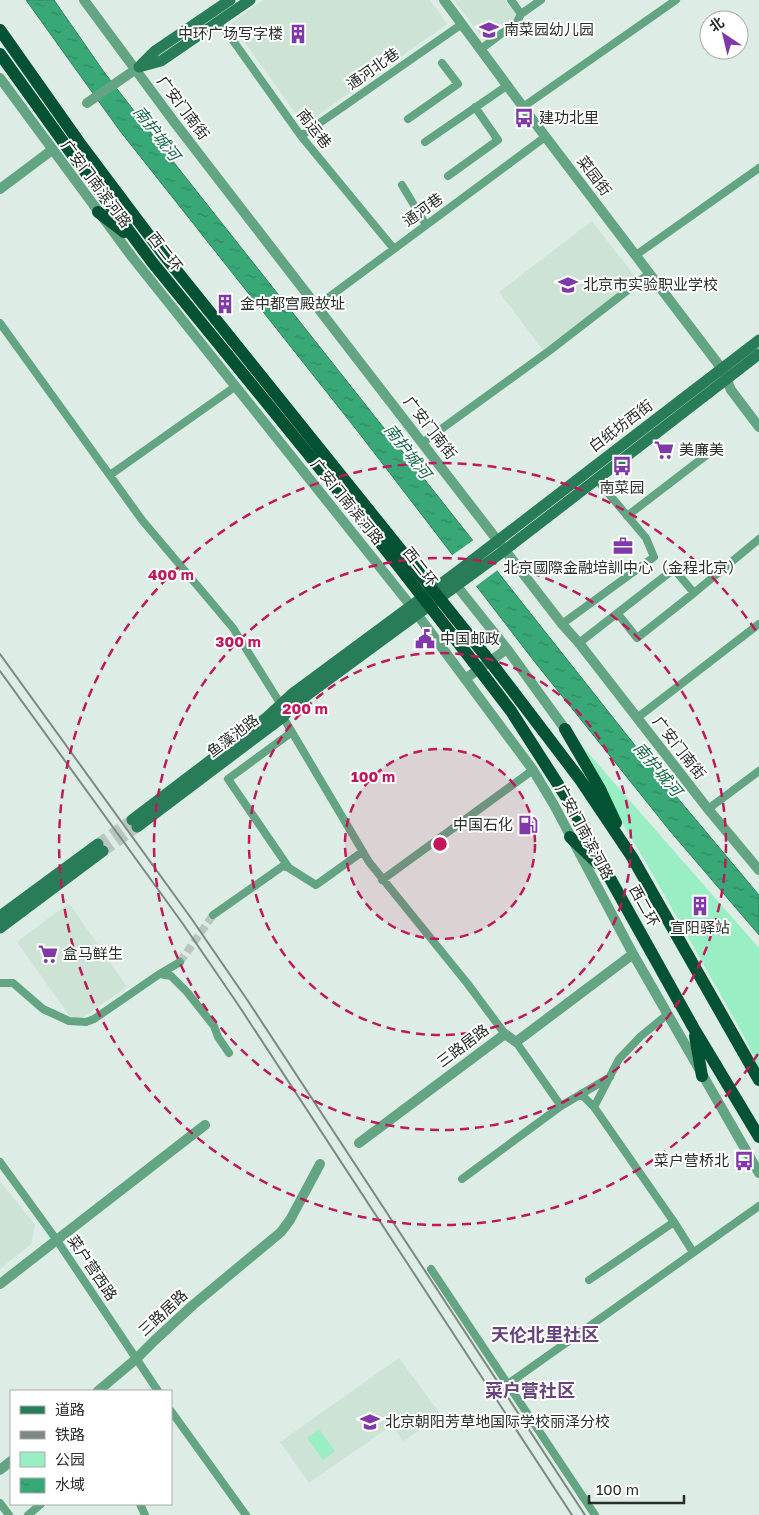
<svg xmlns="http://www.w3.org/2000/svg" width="759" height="1515" font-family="'Golos Text','Noto Sans SC',sans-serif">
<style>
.built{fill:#cce3d6}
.park{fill:#9aeec3}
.water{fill:url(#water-ripples);stroke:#338360}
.pier{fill:#ddece4}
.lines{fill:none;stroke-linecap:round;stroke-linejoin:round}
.minor-tunnel{stroke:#b9c6bf;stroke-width:8;stroke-dasharray:8 4;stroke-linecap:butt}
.secondary-tunnel{stroke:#b9c6bf;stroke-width:11;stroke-dasharray:11 5.5;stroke-linecap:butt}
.minor{stroke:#63a483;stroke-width:8}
.tertiary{stroke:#63a483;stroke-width:10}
.secondary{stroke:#287d58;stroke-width:11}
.trunk{stroke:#045234;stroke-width:12}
.rail{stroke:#7e8882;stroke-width:2}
.trunk-bridge{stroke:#045234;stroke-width:12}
.ring{fill:none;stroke:#c2185b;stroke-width:2.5;stroke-dasharray:9 6}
.labels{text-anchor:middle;stroke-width:4;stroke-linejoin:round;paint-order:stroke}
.poi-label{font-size:15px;fill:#282e2a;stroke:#fff;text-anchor:start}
.street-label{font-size:15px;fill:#282e2a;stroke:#fff}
.water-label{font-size:16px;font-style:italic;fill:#166746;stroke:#fff}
.quarter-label{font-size:18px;font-weight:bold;fill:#67447e;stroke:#fff}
.centre{fill:#c2185b;stroke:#fff;stroke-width:2.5}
.ring-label{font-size:15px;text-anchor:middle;font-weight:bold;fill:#c2185b;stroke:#fff;stroke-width:4;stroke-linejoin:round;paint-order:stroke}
</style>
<defs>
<pattern id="water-ripples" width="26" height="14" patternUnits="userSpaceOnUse" patternTransform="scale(1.25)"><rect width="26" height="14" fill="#38a877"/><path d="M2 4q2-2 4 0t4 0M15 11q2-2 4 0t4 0" fill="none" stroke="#2f8962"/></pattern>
</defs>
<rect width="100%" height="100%" fill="#ddece4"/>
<path class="built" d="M263,0H430L447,24L304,125L231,23Z
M454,0H505L519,18L486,43Z
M592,221L637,279L543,350L499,292Z
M69,903L127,987L79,1020L69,1015L17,942Z
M0,1181L35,1225L31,1244L0,1269Z
M399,1358L444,1419H436L403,1441L392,1425L309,1483L280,1442Z"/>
<path class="park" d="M575,738L759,948V1067L745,1038L644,859L628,833Z
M319,1429L335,1451L323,1460L307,1438Z"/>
<path class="water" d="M26,0H54L104,72L179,169L660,777L759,895V935L670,831L534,661L359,433L120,131Z"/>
<path class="pier" d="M475,539L499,569L475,587L451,556Z"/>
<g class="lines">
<path class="minor-tunnel" d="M180,962L213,915"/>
<path class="secondary-tunnel" d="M98,844L132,820
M103,851L137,827"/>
<path class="minor" d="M511,0L521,14L541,0
M219,21L301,136L394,249
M481,49L517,22L521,14
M523,107L676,0
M408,119L458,84L442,63
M301,136L462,24
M425,142L508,85
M448,176L498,140L475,107
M402,185L426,225
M636,255L759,168
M317,306L545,137
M0,323L142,520L233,628L280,703
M422,443L549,351L650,273
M110,475L236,386
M627,516L717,447
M618,614L637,638L694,593
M562,624L654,557L646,538L597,480
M579,643L674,569L694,593L759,539
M283,717L369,862L467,983L505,1034
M637,718L759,624
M708,809L759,771
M289,868L228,779L292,732
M382,880L533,770
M213,915L283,866L289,868L316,885L362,852
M160,974L171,976L187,992L214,1026L218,1037L229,1053
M0,983H13L43,1009L69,1021L86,1022L94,1019L158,975L180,962
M668,1014L641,1036L619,1059L594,1107L674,1222L693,1252
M516,1042L561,1106
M581,1094L594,1107
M0,1162L56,1239L158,1391
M462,1179L561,1106L610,1077
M431,1269L595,1515
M589,1280L674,1222
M508,1384L759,1206
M171,1411L246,1515
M0,1503L9,1515
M140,1504L145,1515
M28,1515L41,1504"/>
<path class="tertiary" d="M84,0L175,123L562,624L579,643L708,809L759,870
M444,0L532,119L722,369L731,390L759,427
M0,78L132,257L411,606L533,770L554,805L633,954L759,1173
M87,103L139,67
M0,189L52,150
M456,585L507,649L565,729
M465,679L507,649
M359,1143L505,1034L516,1042L633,954
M0,1284L205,1125
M98,1391L136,1359L154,1341L193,1305L281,1232L290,1220L320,1164
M0,1470L11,1461"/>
<path class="secondary" d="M141,65L155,51L230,0
M139,67L161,61L250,0
M132,820L266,718L292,694L457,572L759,340
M137,827L283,717L288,711L310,693L505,550L759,354
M0,916L98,844
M0,928L103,851"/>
<path class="trunk" d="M0,30L79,142L160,250L384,529
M0,54L69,150L152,262L375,536
M98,212L124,232
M496,669L579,778L632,857L759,1080
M485,677L511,711L570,803L607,873L693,1027L759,1137
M565,729L600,789L616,823
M570,837L598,864
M695,1036L702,1076"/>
<path class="rail" d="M0,654L191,918L248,1001L585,1515
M0,671L183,924L239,1006L572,1515"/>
<path class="trunk-bridge" d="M384,529L496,669
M375,536L485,677"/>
</g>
<circle cx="440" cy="844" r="95" fill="#c2185b" fill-opacity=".12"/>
<g class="ring">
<circle cx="440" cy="844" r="95"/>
<circle cx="440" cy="844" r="191"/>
<circle cx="440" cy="844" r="286"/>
<path d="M758 1054A381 381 0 1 1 758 634"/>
</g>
<defs>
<symbol id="school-bare" viewBox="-9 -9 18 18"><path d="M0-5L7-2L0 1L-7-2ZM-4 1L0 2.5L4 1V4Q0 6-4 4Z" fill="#8138ab" stroke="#fff" stroke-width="2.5" paint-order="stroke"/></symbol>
<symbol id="building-bare" viewBox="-9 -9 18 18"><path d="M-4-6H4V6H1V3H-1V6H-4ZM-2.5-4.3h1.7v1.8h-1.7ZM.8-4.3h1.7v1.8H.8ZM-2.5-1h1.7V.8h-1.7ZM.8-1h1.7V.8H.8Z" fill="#8138ab" stroke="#fff" stroke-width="2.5" paint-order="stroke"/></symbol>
<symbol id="bus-bare" viewBox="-9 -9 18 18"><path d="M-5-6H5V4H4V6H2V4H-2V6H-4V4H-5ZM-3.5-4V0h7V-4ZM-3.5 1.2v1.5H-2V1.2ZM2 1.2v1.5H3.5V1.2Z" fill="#8138ab" stroke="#fff" stroke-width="2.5" paint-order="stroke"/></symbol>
<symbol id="supermarket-bare" viewBox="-9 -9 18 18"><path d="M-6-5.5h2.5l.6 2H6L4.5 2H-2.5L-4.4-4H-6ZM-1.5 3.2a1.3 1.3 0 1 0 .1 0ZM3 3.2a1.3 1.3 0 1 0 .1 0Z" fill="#8138ab" stroke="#fff" stroke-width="2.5" paint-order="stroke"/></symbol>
<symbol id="office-bare" viewBox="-9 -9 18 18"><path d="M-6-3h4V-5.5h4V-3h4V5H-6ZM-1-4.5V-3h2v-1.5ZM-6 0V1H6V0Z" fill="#8138ab" stroke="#fff" stroke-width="2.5" paint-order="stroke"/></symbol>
<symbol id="civic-bare" viewBox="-9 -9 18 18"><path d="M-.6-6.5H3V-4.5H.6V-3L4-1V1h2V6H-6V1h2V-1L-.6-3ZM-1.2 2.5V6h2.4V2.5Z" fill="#8138ab" stroke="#fff" stroke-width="2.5" paint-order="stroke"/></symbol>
<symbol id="fuel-bare" viewBox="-9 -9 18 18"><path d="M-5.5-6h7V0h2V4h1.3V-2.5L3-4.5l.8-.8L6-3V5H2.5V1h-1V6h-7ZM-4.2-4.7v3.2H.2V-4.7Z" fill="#8138ab" stroke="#fff" stroke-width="2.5" paint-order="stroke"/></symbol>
</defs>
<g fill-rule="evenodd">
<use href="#school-bare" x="475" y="16" width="28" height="28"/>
<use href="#building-bare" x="284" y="20" width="28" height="28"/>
<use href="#bus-bare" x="510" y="104" width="28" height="28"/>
<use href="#school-bare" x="554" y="271" width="28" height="28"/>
<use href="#building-bare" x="211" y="290" width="28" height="28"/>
<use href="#supermarket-bare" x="650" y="436" width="28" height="28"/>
<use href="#bus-bare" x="608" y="452" width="28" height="28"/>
<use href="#office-bare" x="609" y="532" width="28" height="28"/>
<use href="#civic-bare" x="411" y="625" width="28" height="28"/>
<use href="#fuel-bare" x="514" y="811" width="28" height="28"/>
<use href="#building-bare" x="686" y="892" width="28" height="28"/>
<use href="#supermarket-bare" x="34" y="940" width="28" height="28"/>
<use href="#bus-bare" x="730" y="1147" width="28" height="28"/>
<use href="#school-bare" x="356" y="1408" width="28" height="28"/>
</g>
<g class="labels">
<g class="poi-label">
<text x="504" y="35">南菜园幼儿园</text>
<text x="283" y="39" text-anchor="end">中环广场写字楼</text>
<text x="539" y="123">建功北里</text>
<text x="583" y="290">北京市实验职业学校</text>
<text x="240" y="309">金中都宫殿故址</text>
<text x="679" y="455">美廉美</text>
<text x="622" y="493" text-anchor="middle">南菜园</text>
<text x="623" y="573" text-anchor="middle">北京國際金融培訓中心（金程北京）</text>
<text x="440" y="644">中国邮政</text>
<text x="513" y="830" text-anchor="end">中国石化</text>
<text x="700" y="933" text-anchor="middle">宣阳驿站</text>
<text x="63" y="959">盒马鲜生</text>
<text x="729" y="1166" text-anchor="end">菜户营桥北</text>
<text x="385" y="1427">北京朝阳芳草地国际学校丽泽分校</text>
</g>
<g class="street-label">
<text transform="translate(373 69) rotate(-35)" y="5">通河北巷</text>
<text transform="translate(183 108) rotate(53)" y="5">广安门南街</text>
<text transform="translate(314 129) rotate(52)" y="5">南运巷</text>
<text transform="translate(594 176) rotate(53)" y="5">菜园街</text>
<text transform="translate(96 184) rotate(53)" y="5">广安门南滨河路</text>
<text transform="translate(423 210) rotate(-36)" y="5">通河巷</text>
<text transform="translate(165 252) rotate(52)" y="5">西二环</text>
<text transform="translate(621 426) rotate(-37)" y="5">白纸坊西街</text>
<text transform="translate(430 428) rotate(52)" y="5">广安门南街</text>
<text transform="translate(347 502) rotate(51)" y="5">广安门南滨河路</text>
<text transform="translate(420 567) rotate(52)" y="5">西二环</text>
<text transform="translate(233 736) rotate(-37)" y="5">鱼藻池路</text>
<text transform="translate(679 748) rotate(52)" y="5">广安门南街</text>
<text transform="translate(584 832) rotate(62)" y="5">广安门南滨河路</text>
<text transform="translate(644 906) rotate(61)" y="5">西二环</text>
<text transform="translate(463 1046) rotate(-37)" y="5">三路居路</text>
<text transform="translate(92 1268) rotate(56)" y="5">菜户营西路</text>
<text transform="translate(163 1313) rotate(-43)" y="5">三路居路</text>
</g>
<g class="water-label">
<text transform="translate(157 133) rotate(52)" y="6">南护城河</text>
<text transform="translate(408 451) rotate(52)" y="6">南护城河</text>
<text transform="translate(658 769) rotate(50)" y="6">南护城河</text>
</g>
<g class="quarter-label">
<text x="545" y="1341">天伦北里社区</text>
<text x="530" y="1397">菜户营社区</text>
</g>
</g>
<circle cx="440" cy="844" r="8" class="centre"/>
<g class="ring-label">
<text x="171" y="580">400 m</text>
<text x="238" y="647">300 m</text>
<text x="305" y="714">200 m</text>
<text x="373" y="782">100 m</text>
</g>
<rect x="10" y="1390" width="162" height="115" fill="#ffffff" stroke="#a9abaa"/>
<rect x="20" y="1406" width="25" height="8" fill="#287d58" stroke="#a9abaa"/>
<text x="55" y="1415" font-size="15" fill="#282e2a">道路</text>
<rect x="20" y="1431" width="25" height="8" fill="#7e8882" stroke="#a9abaa"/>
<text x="55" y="1440" font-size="15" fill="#282e2a">铁路</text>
<rect x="20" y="1452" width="25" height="15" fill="#9aeec3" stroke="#a9abaa"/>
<text x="55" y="1465" font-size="15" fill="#282e2a">公园</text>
<rect x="20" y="1478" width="25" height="15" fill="url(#water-ripples)" stroke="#a9abaa"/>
<text x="55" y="1490" font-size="15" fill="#282e2a">水域</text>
<g transform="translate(724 35) rotate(325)"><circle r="24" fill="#ffffff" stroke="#a9abaa"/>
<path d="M0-4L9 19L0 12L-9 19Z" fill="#8138ab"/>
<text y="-8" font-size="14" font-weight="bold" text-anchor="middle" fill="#282e2a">北</text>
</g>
<path d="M589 1495v8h95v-8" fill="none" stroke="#282e2a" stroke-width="2.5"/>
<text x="596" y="1495" font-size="15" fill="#282e2a" stroke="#ffffff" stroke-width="4" paint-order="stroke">100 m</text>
</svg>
